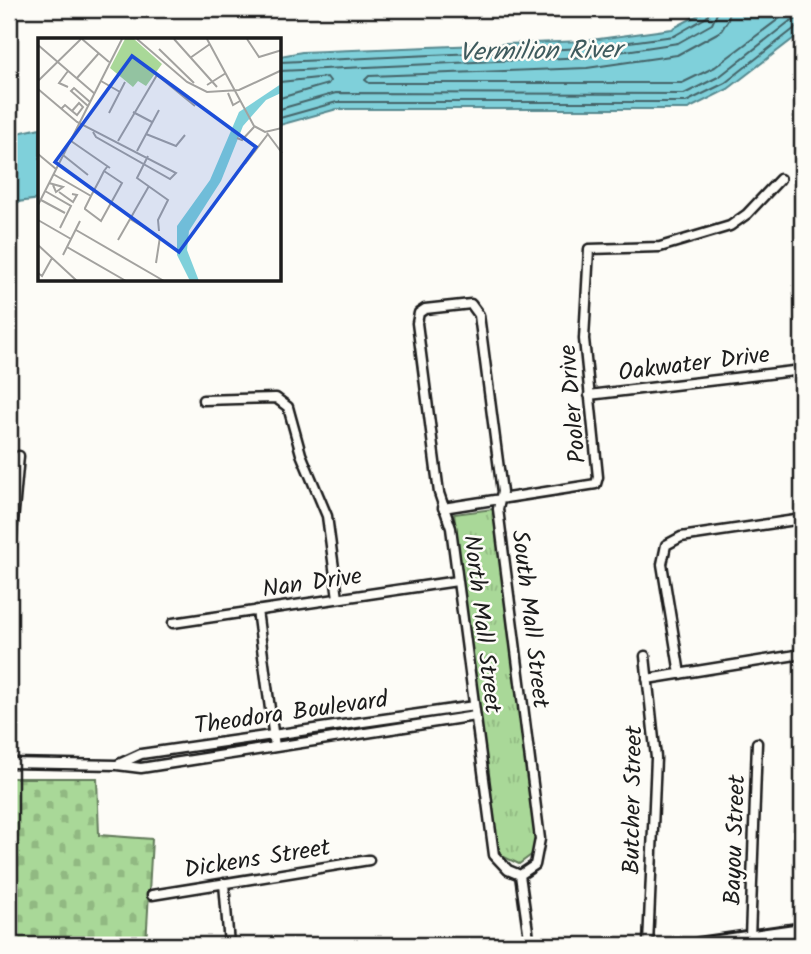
<svg xmlns="http://www.w3.org/2000/svg" width="811" height="954" font-family="Kalam,sans-serif">
<style>
.cemetery{fill:url(#cemetery-stones);stroke:#627a5a;stroke-width:2}
.park{fill:url(#park-tufts);stroke:#627a5a;stroke-width:2}
.water{fill:#7fd0da;stroke:#57888e;stroke-width:2}
.lines{fill:none;stroke-linecap:round;stroke-linejoin:round}
.shore{stroke:#446468;stroke-width:2}
.minor-casing{stroke:#1c1c1c;stroke-width:13}
.secondary-casing{stroke:#1c1c1c;stroke-width:18}
.minor{stroke:#fdfcf7;stroke-width:8}
.secondary{stroke:#fdfcf7;stroke-width:12}
.labels{text-anchor:middle;stroke-width:5;stroke-linejoin:round;paint-order:stroke}
.street-label{font-size:24px;fill:#1c1c1c;stroke:#fdfcf7}
.water-label{font-size:26px;font-style:italic;fill:#3f5b5e;stroke:#fdfcf7}
.inset-road{fill:none;stroke:#a3a29f;stroke-width:2}
.view{fill:#1d4ed8;fill-opacity:0.15;stroke:#1d4ed8;stroke-width:3.5}
.inset-edge{fill:none;stroke:#1c1c1c;stroke-width:3.5}
</style>
<defs>
<pattern id="cemetery-stones" width="16" height="16" patternUnits="userSpaceOnUse" patternTransform="scale(1.75)"><rect width="16" height="16" fill="#a9d898"/><path d="M2 7V4a2 2 0 0 1 4 0v3zM10 15v-3a2 2 0 0 1 4 0v3z" fill="#91b982"/></pattern>
<pattern id="park-tufts" width="24" height="20" patternUnits="userSpaceOnUse" patternTransform="scale(1.75)"><rect width="24" height="20" fill="#a9d898"/><path d="M3 7l-1-3M5 7V3M7 7l1-3M15 17l-1-3M17 17v-4M19 17l1-3" fill="none" stroke="#91b982"/></pattern>
</defs>
<rect width="100%" height="100%" fill="#fdfcf7"/>
<filter id="ink" filterUnits="userSpaceOnUse"><feTurbulence type="fractalNoise" baseFrequency=".0143" numOctaves="2"/><feDisplacementMap in="SourceGraphic" scale="14" xChannelSelector="R" yChannelSelector="G"/><feConvolveMatrix kernelMatrix="1 2 1 2 8 2 1 2 1" color-interpolation-filters="sRGB"/></filter>
<g filter="url(#ink)">
<path class="cemetery" d="M9,778H97L99,835L152,839L146,945H9Z"/>
<path class="park" d="M493,509L536,841L534,853L519,864L502,856L496,842L454,514Z"/>
<path class="water" d="M709,9H802V32L728,89L688,109H337L280,125V56L302,52L584,41L672,29Z
M40,128V199L9,203V135Z"/>
<g class="lines">
<path class="shore" d="M730,9L728,20L721,31L677,55L587,68L369,76L365,80L369,83H682L715,67L792,9
M280,62L585,48L674,36L707,17L710,9
M280,71L586,57L678,43L712,24L719,9
M280,82L327,77L330,81L328,84L280,98
M280,109L336,93L684,94L720,76L790,21L802,18
M280,118L337,102H686L725,83L795,28L802,27"/>
<defs>
<path id="minor" d="M471,304L479,315L502,492L498,509L540,839L535,865L520,875L508,870L494,855L451,528L439,493L417,323L419,313L425,309Z
M589,395L802,370
M203,400L276,398L288,407L301,454L327,516L338,598
M443,508L596,484L598,477L584,339L589,249L660,247L730,226L747,214L780,179
M9,567L19,456
M257,610L275,747
M173,623L457,581
M645,656L656,758L648,945
M680,674L662,564L666,545L681,537L802,519
M647,679L802,654
M9,763L117,765L141,768L475,716
M117,765L141,754L474,706
M520,875L530,945
M224,883L229,945
M152,895L369,860
M750,938L757,743"/>
<path id="secondary" d="M698,945L802,930"/>
</defs>
<use href="#minor" class="minor-casing"/>
<use href="#secondary" class="secondary-casing"/>
<use href="#minor" class="minor"/>
<use href="#secondary" class="secondary"/>
</g>
</g>
<g class="labels">
<g class="street-label">
<text transform="translate(694 363) rotate(-7)" y="8">Oakwater Drive</text>
<text transform="translate(572 404) rotate(-95)" y="8">Pooler Drive</text>
<text transform="translate(312 582) rotate(-8)" y="8">Nan Drive</text>
<text transform="translate(531 619) rotate(83)" y="8">South Mall Street</text>
<text transform="translate(483 624) rotate(83)" y="8">North Mall Street</text>
<text transform="translate(291 712) rotate(-8)" y="8">Theodora Boulevard</text>
<text transform="translate(632 800) rotate(-89)" y="8">Butcher Street</text>
<text transform="translate(734 840) rotate(-88)" y="8">Bayou Street</text>
<text transform="translate(257 858) rotate(-9)" y="8">Dickens Street</text>
</g>
<g class="water-label">
<text transform="translate(540 50) rotate(-1)" y="9">Vermilion River</text>
</g>
</g>
<g transform="translate(38 38)">
<rect width="243" height="243" fill="#fdfcf7"/>
<path d="M87,1H96L124,26L108,48L100,43L95,49L72,30Z" fill="#a9d898"/>
<path d="M243,46V55L228,62L205,88L183,143L151,193L149,212L161,243H152L139,217V188L172,142L201,74Z" fill="#7fd0da"/>
<path class="inset-road" d="M44,1L71,24M99,1L149,44L169,54L201,52L244,32M136,1L179,49M169,1L216,88L227,94L244,90M209,1L221,19L244,12M0,7L57,56M121,11L156,45M152,20L172,6M39,40L61,15M0,43L43,1M63,43L82,54M169,47L188,35M30,49L21,45L30,33M0,51L39,84L138,135L132,141L58,99L55,94M190,55L195,67L202,63M50,68L33,53L36,50L52,64M23,71L27,67L34,73L39,77L45,69L41,65L34,73M95,74L114,84M71,75L87,44M229,95L244,115M108,96L138,108L147,97M199,100L204,102L216,89M33,103L72,130M80,103L119,37L157,68M99,113L121,72M0,116L18,131M25,117L50,137M110,118L99,140L130,162L120,182L121,193M207,126L230,96M66,133L84,145L63,183L47,171V170L53,158L61,143L66,133L69,129M15,136L53,158M11,145L25,149L18,154L15,147M7,153L33,168L22,190M21,154L35,164L39,157L34,156M3,162L27,175M0,167L84,1M92,181L122,199L118,225M0,182L33,201M38,192L126,243M80,202L111,148M0,207L39,243M29,209L88,243M25,217L42,183M0,235L4,238L14,220"/>
<path class="view" d="M94,18L218,109L141,214L17,124Z"/>
<rect width="243" height="243" class="inset-edge"/>
</g>
<rect width="811" height="954" fill="none" stroke="#fdfcf7" stroke-width="35"/>
<rect x="18" y="18" width="776" height="919" fill="none" stroke="#1c1c1c" stroke-width="2.5" filter="url(#ink)"/>
</svg>
